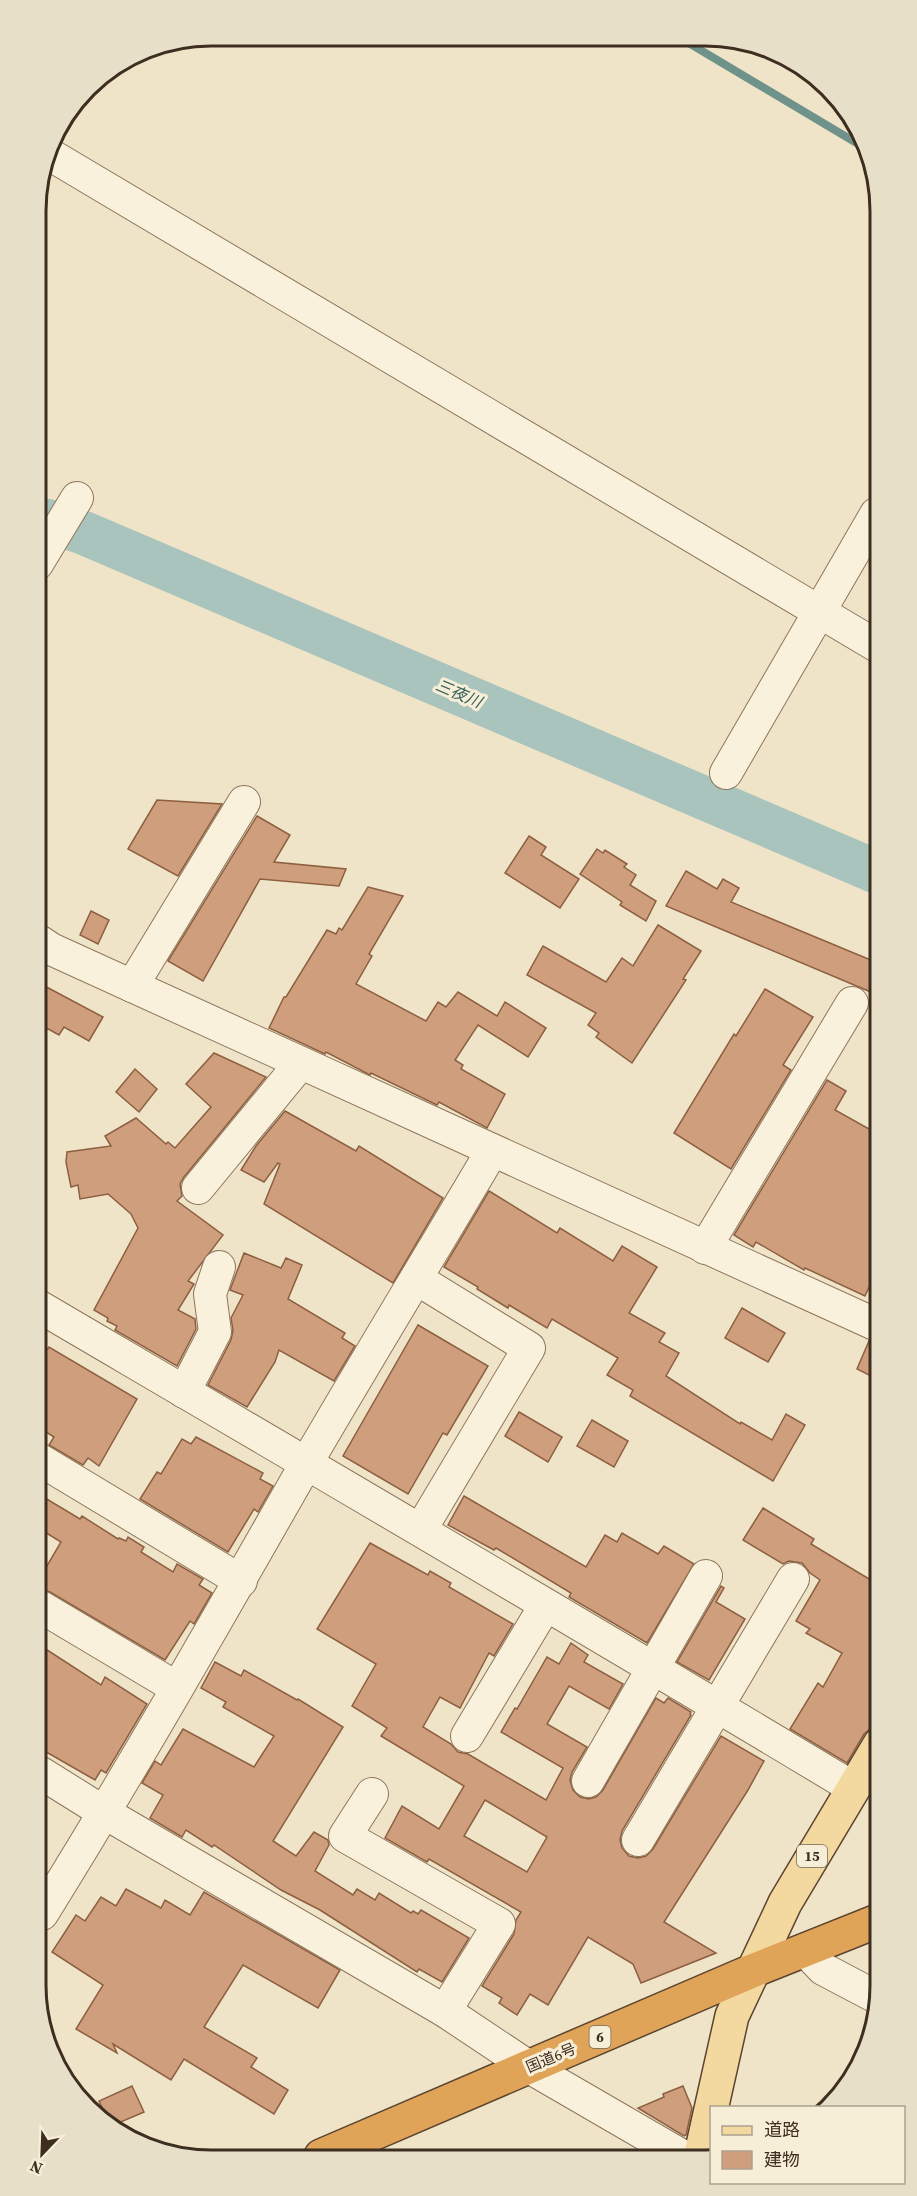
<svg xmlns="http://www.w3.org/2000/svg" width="917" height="2196" font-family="'Source Serif 4','Noto Sans JP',serif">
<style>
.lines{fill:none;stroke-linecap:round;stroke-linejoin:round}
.stream{stroke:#6f938a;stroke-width:8}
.river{stroke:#a9c4bc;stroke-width:44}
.building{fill:#cf9f7d;stroke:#8d5f41;stroke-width:1.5;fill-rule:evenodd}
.minor-casing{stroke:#8d765c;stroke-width:34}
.major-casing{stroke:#5b4430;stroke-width:36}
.highway-casing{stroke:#5b4430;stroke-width:36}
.minor{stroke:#faf1dc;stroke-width:32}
.major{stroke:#f3d9a0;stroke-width:33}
.highway{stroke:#e0a458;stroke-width:33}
.labels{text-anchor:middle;stroke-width:6;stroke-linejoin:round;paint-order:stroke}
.shield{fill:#f7eed8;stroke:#756857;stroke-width:1.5}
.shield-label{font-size:14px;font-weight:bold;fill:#3d2e20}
.street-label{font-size:15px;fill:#3d2e20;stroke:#f7eed8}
.water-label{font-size:16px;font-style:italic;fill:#2f5d5a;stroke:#f7eed8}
.rim{fill:none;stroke:#3d2e20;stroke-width:3}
</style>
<rect width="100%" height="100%" fill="#f0e4c8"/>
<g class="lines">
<polyline class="stream" points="682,39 865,148"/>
<polyline class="river" points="37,522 48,521 84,533 877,872"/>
</g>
<g class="building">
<polygon points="157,800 222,804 178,876 128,849"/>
<polygon points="257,816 290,835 274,862 346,869 339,886 260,879 203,981 168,961"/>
<polygon points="529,836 546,847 541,855 579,879 560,908 505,873"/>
<polygon points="597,849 603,853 605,850 627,864 624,867 636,875 630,885 656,901 646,921 620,905 622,902 580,874"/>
<polygon points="686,871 717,889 723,879 739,888 731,902 878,963 878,995 666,906"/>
<polygon points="368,887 403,896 369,954 372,956 356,984 426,1021 438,1002 446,1007 458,992 497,1016 505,1002 546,1028 528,1057 478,1025 455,1060 463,1065 461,1069 505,1094 487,1128 439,1102 437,1105 371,1073 370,1075 326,1052 325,1054 269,1028 284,997 286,997 327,930 336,934 339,928 342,930"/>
<polygon points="91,911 109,920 98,944 80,935"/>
<polygon points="658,925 701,951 683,979 686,980 632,1063 596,1037 599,1033 588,1025 596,1013 527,975 543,946 606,982 622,958 633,966"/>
<polygon points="39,983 103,1017 89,1041 64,1027 59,1035 39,1024"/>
<polygon points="765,989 813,1017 783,1065 791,1070 731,1169 674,1133 734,1034 736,1036"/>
<polygon points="214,1053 266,1077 184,1177 180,1184 182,1196 177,1201 223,1235 188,1281 194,1284 178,1310 195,1319 196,1329 177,1366 115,1330 117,1326 107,1321 108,1318 94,1310 138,1228 131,1214 108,1194 80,1199 78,1185 71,1187 66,1162 67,1152 111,1146 105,1136 136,1118 166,1144 168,1142 175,1148 211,1107 186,1084"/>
<polygon points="135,1069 157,1089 139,1112 116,1092"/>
<polygon points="827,1080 846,1091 835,1110 878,1134 878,1267 865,1296 805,1268 804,1270 756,1242 753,1247 734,1235"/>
<polygon points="285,1111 356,1151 359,1146 443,1198 393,1283 264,1204 280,1164 278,1163 264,1182 241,1170 256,1146"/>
<polygon points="489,1191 557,1233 560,1228 613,1261 622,1246 657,1267 629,1313 665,1333 659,1342 679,1353 666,1376 740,1424 741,1422 772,1440 786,1414 805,1425 773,1481 630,1396 633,1390 607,1375 618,1358 552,1319 547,1328 509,1305 508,1308 477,1289 478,1287 444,1267"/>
<polygon points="244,1253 281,1268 286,1258 302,1265 288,1299 345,1333 342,1338 355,1346 334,1381 279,1350 275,1362 247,1407 208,1385 231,1340 233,1330 231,1318 243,1295 230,1290"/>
<polygon points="742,1308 785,1333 768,1362 725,1338"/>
<polygon points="418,1325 488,1366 447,1435 443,1433 408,1494 343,1456"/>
<polygon points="869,1341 879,1344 879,1380 857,1369"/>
<polygon points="40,1344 48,1349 49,1347 137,1399 99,1466 88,1458 83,1465 49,1445 54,1437 40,1428"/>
<polygon points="519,1412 562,1437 548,1462 505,1436"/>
<polygon points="592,1420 628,1441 614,1467 577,1446"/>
<polygon points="196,1437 263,1473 260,1479 273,1486 258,1512 254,1509 228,1552 140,1499 157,1472 161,1474 182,1439 191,1444"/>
<polygon points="40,1495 80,1519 82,1516 118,1539 119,1538 126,1541 128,1537 144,1547 141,1552 173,1572 177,1564 203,1579 199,1585 212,1593 194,1624 190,1621 165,1660 50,1592 41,1589 41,1576 61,1542 40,1529"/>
<polygon points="464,1496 586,1567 605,1535 617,1542 622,1533 658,1554 664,1546 694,1564 647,1643 569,1597 571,1593 496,1548 494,1550 448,1525"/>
<polygon points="763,1508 814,1539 811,1544 879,1585 880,1713 872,1727 864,1734 847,1763 790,1729 818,1683 823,1687 842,1653 806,1633 810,1629 796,1621 820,1580 810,1573 802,1563 789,1561 783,1564 743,1540"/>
<path d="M370,1543l58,32 2,-4 21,12 -2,4 64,37 -19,32 -5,-3 -29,55 -20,-11 -17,30 28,17 7,8 10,2 78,46 17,-32 -62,-36 14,-24 2,1 30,-52 12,7 12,-21 17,12 -4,7 39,22 -14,25 -40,-23 -22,38 40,23 -15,25 -2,8 3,10 7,7 9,2 7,-2 7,-7 53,-92 8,5 4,-5 23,14 -1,2 1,1 -69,116 -2,9 2,8 7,8 9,2 8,-2 7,-7 68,-113 43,25 -16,29 -84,132 52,31 -75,30 -8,-19 -45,-27 -40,68 -18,-11 -13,21 -18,-12 3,-5 -20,-12 32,-52 2,-14 5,-8 -92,-53 -2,3 -42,-24 17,-32 37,23 25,-43 -83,-50 6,-8 -35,-22 24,-42 -59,-35zM485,1800l62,37 -20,35 -63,-36z"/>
<polygon points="721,1586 724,1588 716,1602 745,1619 709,1680 677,1662"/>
<polygon points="41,1646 101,1685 105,1677 147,1704 106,1773 101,1770 95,1780 41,1749"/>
<polygon points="215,1662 241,1676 244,1670 297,1700 298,1699 343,1727 273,1841 296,1856 314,1832 328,1840 329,1845 315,1871 353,1895 357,1889 375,1900 379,1893 411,1913 413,1911 418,1914 421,1910 469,1938 442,1982 419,1969 417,1972 320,1910 281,1890 214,1845 212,1847 186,1830 182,1837 150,1818 163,1795 142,1783 155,1761 161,1765 183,1729 254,1767 274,1736 223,1707 226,1702 201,1688"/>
<polygon points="126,1889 161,1908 165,1900 190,1915 204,1892 340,1970 318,2008 243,1965 204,2027 257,2058 251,2067 288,2090 274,2114 184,2059 171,2080 113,2044 117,2053 76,2029 103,1985 52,1952 76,1915 85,1921 101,1897 116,1906"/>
<polygon points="132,2086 144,2112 116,2124 107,2119 99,2101"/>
<polygon points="683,2086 692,2108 686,2135 684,2136 638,2108 664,2097 663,2094"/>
</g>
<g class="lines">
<g class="minor-casing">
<g id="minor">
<polyline points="49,154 877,646"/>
<polyline points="37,564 77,498"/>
<polyline points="726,773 876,514"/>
<polyline points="39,941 51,949 879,1326"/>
<polyline points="132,986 244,802"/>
<polyline points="198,1188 300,1064"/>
<polyline points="705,1248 852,1003"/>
<polyline points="417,1279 529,1348 421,1529"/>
<path d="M40,1307c271,159 543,318 812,480"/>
<polyline points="184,1392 215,1332 210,1294 219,1267"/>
<polyline points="40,1460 241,1581"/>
<polyline points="41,1607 177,1688"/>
<polyline points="467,1736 545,1606"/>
<polyline points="41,1773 105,1813 445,2011 529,2067 679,2154"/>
<polyline points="588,1781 706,1576"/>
<polyline points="372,1794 345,1836 499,1924 445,2011"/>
<polyline points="638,1840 793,1579"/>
<path d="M42,1914c92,-148 178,-299 264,-450 61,-105 124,-208 186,-313"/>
<polyline points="805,1950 823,1969 880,1999"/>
</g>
</g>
<g class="major-casing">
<polyline id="major" points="701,2154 732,2016 785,1903 880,1744"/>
</g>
<g class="highway-casing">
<polyline id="highway" points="321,2156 752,1971 880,1920"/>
</g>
<use href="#minor" class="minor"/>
<use href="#major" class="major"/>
<use href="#highway" class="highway"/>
</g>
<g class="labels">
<g class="shield">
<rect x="797" y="1845" width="30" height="22" rx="4.5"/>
<rect x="589.5" y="2026" width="21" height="22" rx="4.5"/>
</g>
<g class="shield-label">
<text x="812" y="1861">15</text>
<text x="600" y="2042">6</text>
</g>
<g class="street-label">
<text transform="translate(551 2058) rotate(-23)" y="5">国道6号</text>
</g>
<g class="water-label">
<text transform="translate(459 693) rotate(23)" y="6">三夜川</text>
</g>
</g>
<path d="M0 0H917V2196H0ZM211 46H705A165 165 0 0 1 870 211V1985A165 165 0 0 1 705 2150H211A165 165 0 0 1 46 1985V211A165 165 0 0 1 211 46Z" fill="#e8dfc9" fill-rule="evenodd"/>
<path class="rim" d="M211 46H705A165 165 0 0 1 870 211V1985A165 165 0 0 1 705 2150H211A165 165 0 0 1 46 1985V211A165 165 0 0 1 211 46Z"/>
<rect x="710" y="2106" width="195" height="78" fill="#f7eed8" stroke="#ada18e" stroke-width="1.5"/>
<rect x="722" y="2126" width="30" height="9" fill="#f3d9a0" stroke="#ada18e" stroke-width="1.5"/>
<text x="764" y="2136" font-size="18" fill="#3d2e20">道路</text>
<rect x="722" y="2151" width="30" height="18" fill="#cf9f7d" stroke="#ada18e" stroke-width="1.5"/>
<text x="764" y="2166" font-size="18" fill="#3d2e20">建物</text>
<g transform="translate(42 2154) rotate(203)" stroke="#f7eed8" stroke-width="4.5" paint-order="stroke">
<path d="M0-4.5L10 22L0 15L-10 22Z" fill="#3d2e20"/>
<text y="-9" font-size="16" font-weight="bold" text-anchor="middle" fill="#3d2e20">N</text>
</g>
</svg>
